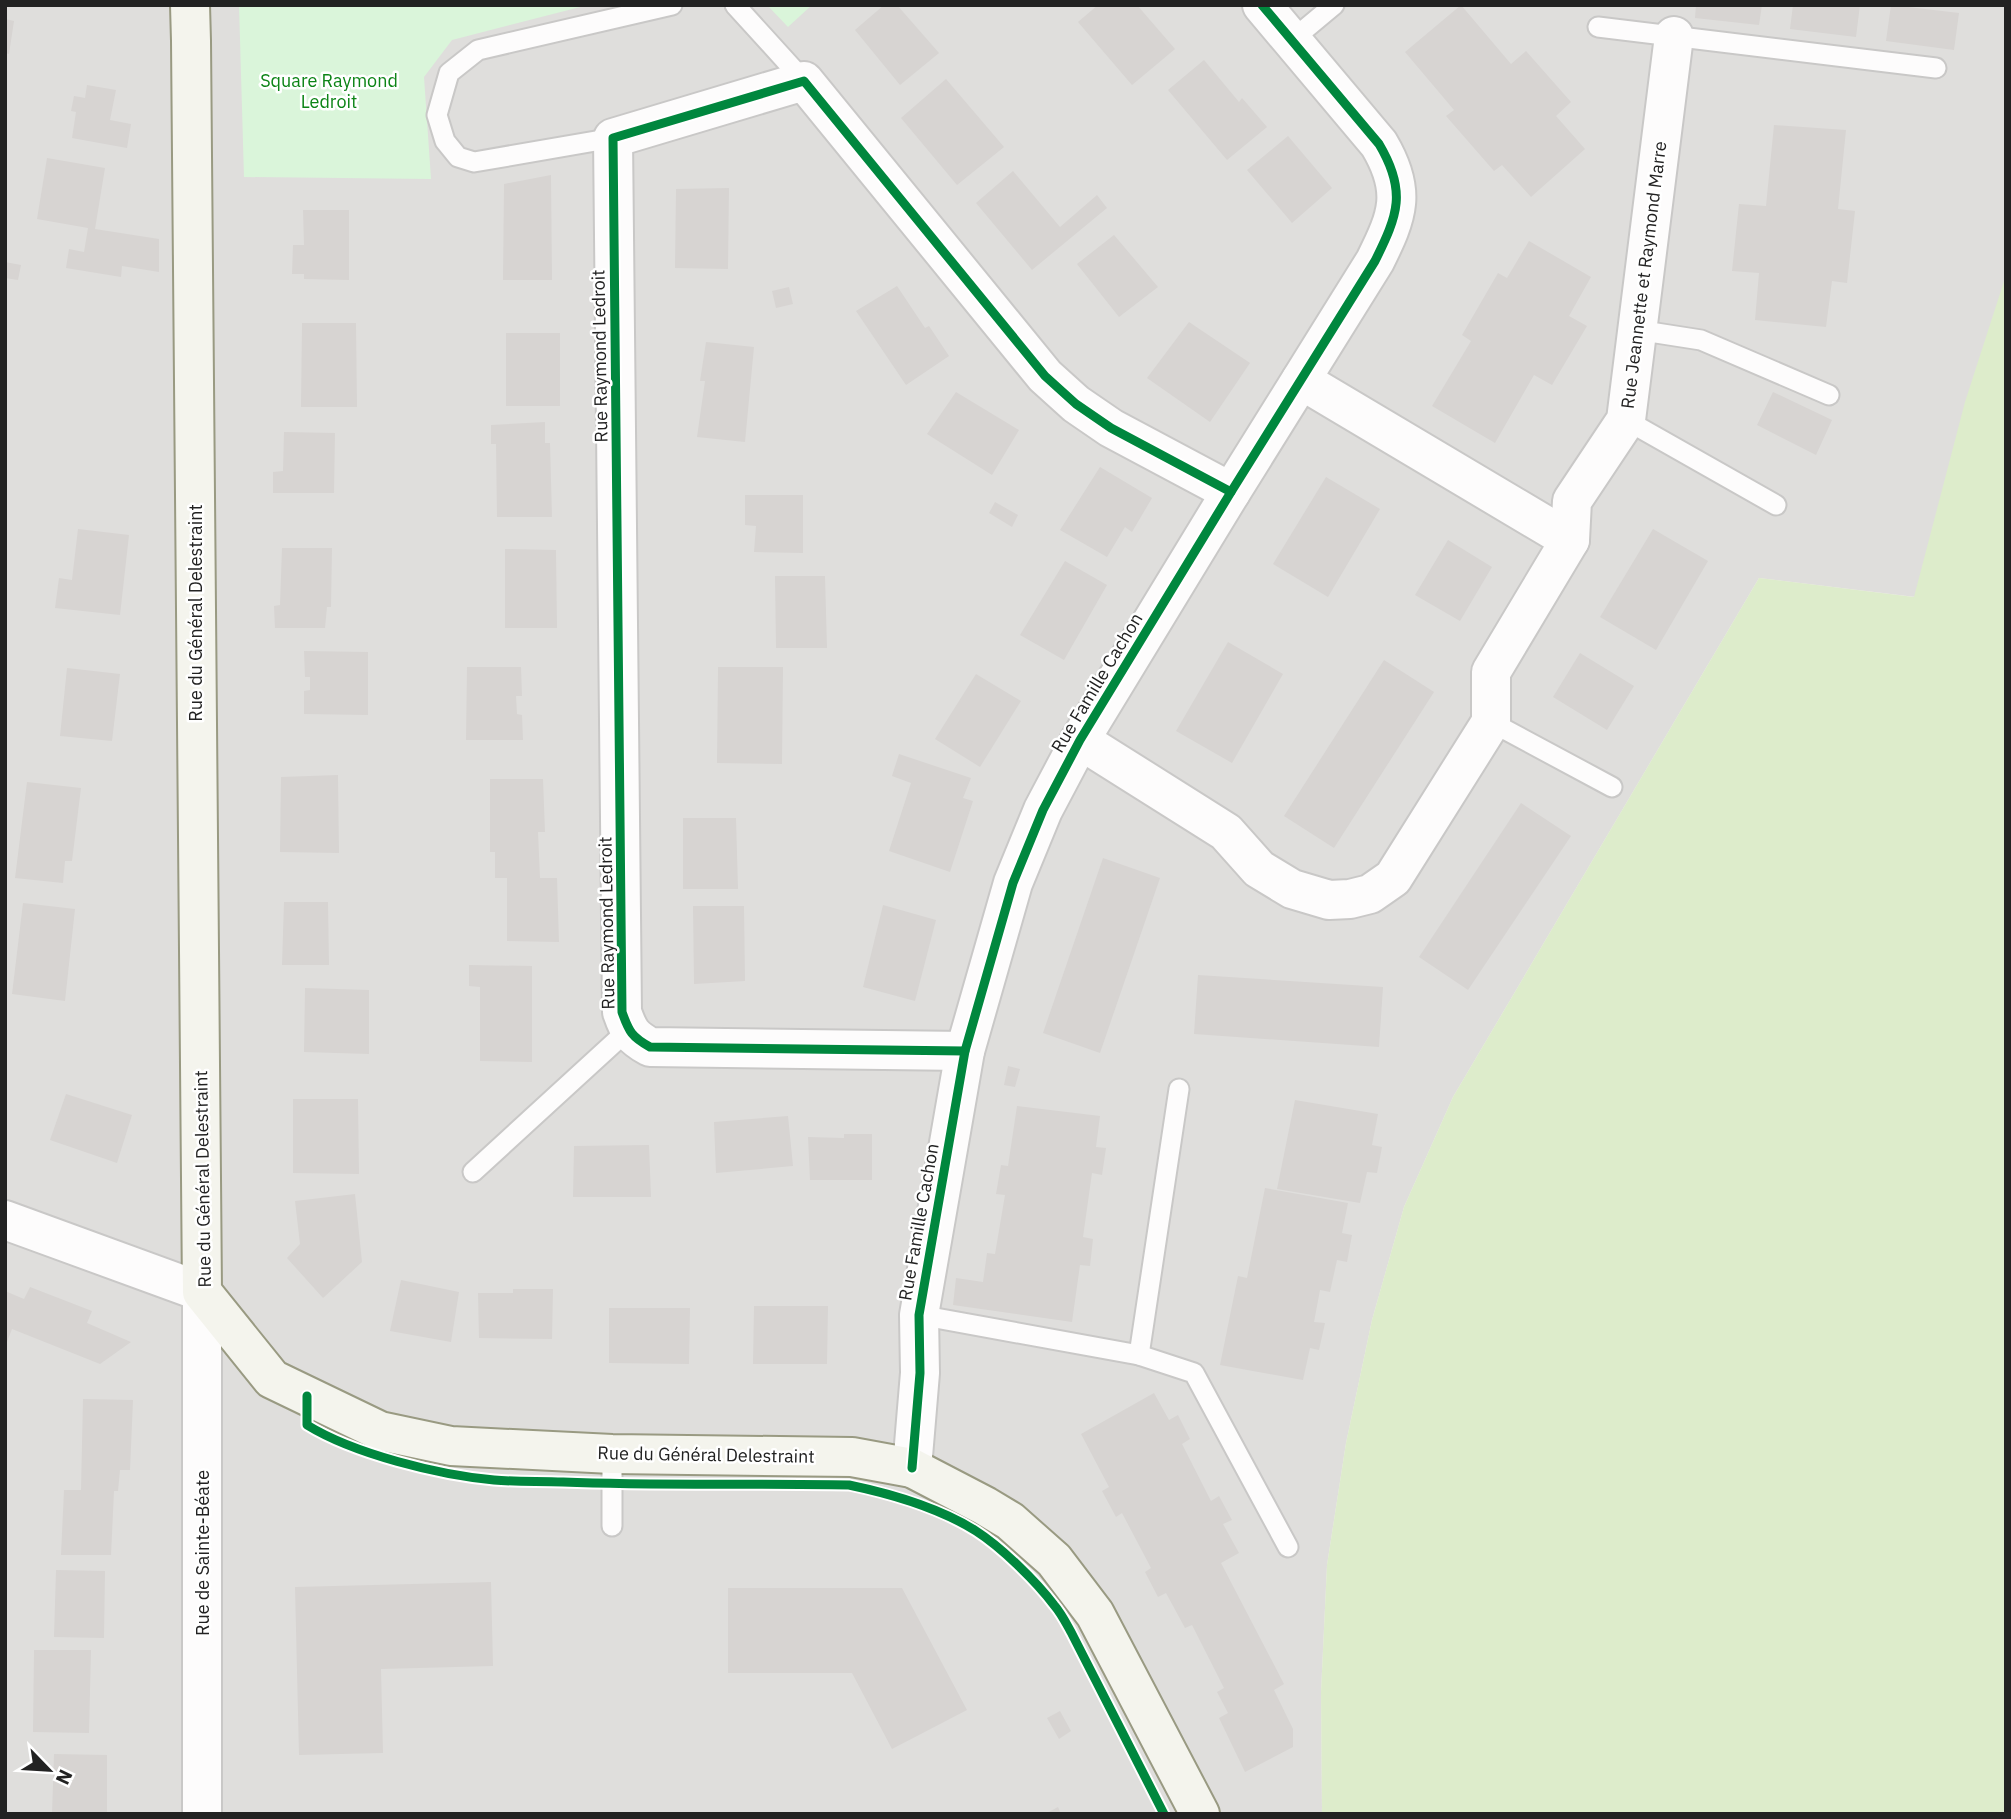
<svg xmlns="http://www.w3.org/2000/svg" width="2011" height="1819" font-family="'IBM Plex Sans',sans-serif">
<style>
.residential{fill:#dfdedc}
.grass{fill:#ddeccb}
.park{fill:#daf5da}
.building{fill:#d7d4d2}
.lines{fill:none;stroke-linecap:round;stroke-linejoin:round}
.lane-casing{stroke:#c9c8c7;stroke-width:23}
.street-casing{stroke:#c9c8c7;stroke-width:42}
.secondary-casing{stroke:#999a82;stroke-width:42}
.lane{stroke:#fdfcfc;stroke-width:19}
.street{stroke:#fdfcfc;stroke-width:38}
.secondary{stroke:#f4f4ed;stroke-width:38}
.cycleway-casing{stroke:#fff;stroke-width:13}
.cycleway{stroke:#00873e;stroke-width:9}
.labels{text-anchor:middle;stroke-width:5;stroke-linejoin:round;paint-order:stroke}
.park-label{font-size:18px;fill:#0c8416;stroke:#fff}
.street-label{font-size:18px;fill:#222;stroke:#fff}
</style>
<rect width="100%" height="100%" fill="#f0eeeb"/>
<polygon class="residential" points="5,5 2006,5 2006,608 1759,578 1453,1097 1404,1207 1372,1320 1346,1443 1327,1565 1321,1692 1322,1814 5,1814"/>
<polygon class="grass" points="2006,275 2006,1814 1322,1814 1321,1692 1327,1565 1346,1443 1372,1320 1404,1207 1453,1097 1759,578 1914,597 1965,402"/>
<g class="park">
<polygon points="239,5 588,5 452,40 424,77 431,179 244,177"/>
<polygon points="767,5 812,5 788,27"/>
</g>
<g class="building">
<polygon points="884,5 897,5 939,53 900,85 855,30"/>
<polygon points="1098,5 1137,5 1175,49 1132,85 1078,22"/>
<polygon points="1461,5 1511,64 1526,51 1571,102 1556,116 1585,149 1531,197 1502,165 1494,171 1446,116 1454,110 1405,52"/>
<polygon points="1696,5 1762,5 1759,25 1695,18"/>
<polygon points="1793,5 1860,5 1856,37 1790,29"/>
<polygon points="1891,5 1959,13 1954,50 1886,41"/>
<polygon points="5,19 14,21 9,54 5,53"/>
<polygon points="1204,60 1239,102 1242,98 1267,127 1227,160 1168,90"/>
<polygon points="946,79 1004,147 957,185 901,118"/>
<polygon points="87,85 116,90 110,120 131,124 127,148 72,138 76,112 71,111 74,96 85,98"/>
<polygon points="1774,125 1846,130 1838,209 1855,211 1847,283 1832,281 1826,327 1755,320 1759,273 1732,271 1739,204 1766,206"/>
<polygon points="1288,136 1332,188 1292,223 1247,170"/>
<polygon points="47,158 105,168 95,229 159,239 159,272 122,266 121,277 66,268 69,249 84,252 88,228 37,219"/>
<polygon points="1013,171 1060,227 1097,195 1107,208 1032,270 976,203"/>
<polygon points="551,175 552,280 503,280 504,184"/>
<polygon points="729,188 728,269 675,268 676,189"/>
<polygon points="303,210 349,210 349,280 304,279 304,274 292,274 293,245 304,245"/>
<polygon points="1114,235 1158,287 1119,317 1077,264"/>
<polygon points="1529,241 1591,277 1569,316 1587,326 1552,385 1534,375 1495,443 1432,406 1471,341 1462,335 1498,273 1507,278"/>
<polygon points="5,262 21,265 18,280 5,278"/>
<polygon points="897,286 925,328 929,326 949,356 906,385 856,311"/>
<polygon points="789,287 793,304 776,308 772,291"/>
<polygon points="1189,322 1250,363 1210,422 1147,378"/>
<polygon points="302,323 356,323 357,407 301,407"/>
<rect x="506" y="333" width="54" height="73"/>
<polygon points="706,342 754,347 745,442 697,437 705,381 700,381"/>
<polygon points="956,392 1019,430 992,475 927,434"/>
<polygon points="1773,392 1832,420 1816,455 1757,425"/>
<polygon points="545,422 545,443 550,443 552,517 497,517 496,444 491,444 491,425"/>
<polygon points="284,432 335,433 334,493 273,493 273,472 283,471"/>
<polygon points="1100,467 1152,498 1132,532 1125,527 1107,557 1060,530"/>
<polygon points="1326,477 1380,509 1328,597 1273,564"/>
<polygon points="745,495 803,495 803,553 754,552 756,526 745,525"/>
<polygon points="995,502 1018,515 1012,527 989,513"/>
<polygon points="78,529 129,535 120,615 55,608 59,578 72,580"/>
<polygon points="1653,529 1708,561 1656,650 1600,617"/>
<polygon points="1448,540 1492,567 1460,621 1415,595"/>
<polygon points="282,548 332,548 331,607 327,607 325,628 275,628 274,606 280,605"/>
<polygon points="505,549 556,550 557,628 505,628"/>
<polygon points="1065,561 1107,585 1064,660 1020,635"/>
<polygon points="775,576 825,576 827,648 776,648"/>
<polygon points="1228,642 1283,674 1232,763 1176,731"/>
<polygon points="304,651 368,652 368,715 304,714 304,691 310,690 310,677 305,677"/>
<polygon points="1580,653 1634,686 1607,730 1553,697"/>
<polygon points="1384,660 1434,692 1334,848 1284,816"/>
<polygon points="467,667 521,667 522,696 516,696 517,714 522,715 523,740 466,740"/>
<polygon points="718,667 783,667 782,764 717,763"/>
<polygon points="67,668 120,674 112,741 60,736"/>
<polygon points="976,674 1021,701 980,767 935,739"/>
<polygon points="899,754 971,778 963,798 973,801 950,872 889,851 911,783 892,776"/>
<polygon points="338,775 339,853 280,852 281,777"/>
<polygon points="490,779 543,779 545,832 538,832 540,878 557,878 559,942 507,941 507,878 495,878 495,852 490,852"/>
<polygon points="27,782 81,788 72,861 65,861 63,883 15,878"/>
<polygon points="1521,803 1571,836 1468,990 1419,957"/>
<polygon points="683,818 736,818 738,889 683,889"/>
<polygon points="1103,858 1160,878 1100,1053 1043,1033"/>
<polygon points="284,902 328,902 329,965 282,965"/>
<polygon points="23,903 75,909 65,1001 12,994"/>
<polygon points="883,905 936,920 915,1001 863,987"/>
<polygon points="693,906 744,906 745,981 694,984"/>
<polygon points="469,965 532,966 532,1062 480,1061 480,987 469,986"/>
<polygon points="1198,975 1383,987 1379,1047 1194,1034"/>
<polygon points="305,988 369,990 369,1054 304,1052"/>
<polygon points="1008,1066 1020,1069 1015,1087 1004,1085"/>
<polygon points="66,1094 132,1115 117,1163 50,1140"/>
<polygon points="293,1099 358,1099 359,1174 293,1173"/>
<polygon points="1295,1100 1378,1114 1372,1145 1382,1147 1377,1173 1367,1172 1360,1203 1277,1189"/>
<polygon points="1017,1106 1100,1116 1096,1147 1106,1148 1102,1175 1092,1173 1083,1237 1093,1239 1090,1266 1080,1265 1072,1322 953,1305 956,1278 983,1282 987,1253 995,1254 1005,1195 996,1194 1001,1165 1008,1166"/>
<polygon points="788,1116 793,1166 716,1173 714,1122"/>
<polygon points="844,1134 872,1134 872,1180 810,1180 808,1137 844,1138"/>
<polygon points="649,1145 651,1197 573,1197 574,1146"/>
<polygon points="1265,1188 1348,1203 1342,1233 1352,1235 1347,1262 1337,1260 1330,1292 1320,1290 1314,1322 1325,1323 1319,1350 1310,1348 1303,1380 1220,1365 1238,1276 1247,1278"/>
<polygon points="355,1194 362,1262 323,1298 287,1258 300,1244 295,1201"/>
<polygon points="401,1280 459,1292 451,1342 390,1331"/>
<polygon points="30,1287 92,1311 87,1323 131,1342 100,1364 12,1329 5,1347 5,1291 24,1299"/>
<polygon points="513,1289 553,1289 552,1339 479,1338 478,1293 513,1293"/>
<polygon points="754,1306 828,1306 827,1364 753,1364"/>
<polygon points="609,1308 690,1308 689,1364 609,1363"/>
<polygon points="1154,1393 1169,1420 1178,1415 1190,1439 1182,1444 1211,1501 1219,1496 1232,1520 1223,1524 1239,1553 1221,1563 1284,1684 1274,1690 1293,1729 1293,1747 1245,1772 1219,1718 1228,1713 1217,1692 1224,1688 1192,1625 1185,1628 1166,1593 1158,1597 1145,1572 1151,1568 1122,1513 1116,1517 1102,1491 1109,1487 1081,1434"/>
<polygon points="83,1399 133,1400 130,1470 120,1470 118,1491 114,1491 111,1555 61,1555 64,1490 81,1490"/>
<polygon points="56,1570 105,1571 104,1638 54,1637"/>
<polygon points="491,1582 493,1666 381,1669 383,1753 299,1755 295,1587"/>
<polygon points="728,1588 902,1588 967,1710 892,1749 852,1673 728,1673"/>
<polygon points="34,1650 91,1650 89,1733 33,1732"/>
<polygon points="1060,1711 1071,1731 1059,1739 1047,1718"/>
<polygon points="54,1754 107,1755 107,1814 52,1814"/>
<polygon points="1058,1807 1061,1814 1045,1814"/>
</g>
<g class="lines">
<g class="lane-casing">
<g id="lane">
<polyline points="735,5 804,81"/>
<polyline points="1598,27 1936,68"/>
<polyline points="1292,40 1334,5"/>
<polyline points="613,138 474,162 458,157 445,141 437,115 449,73 478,50 672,5"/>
<polyline points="1637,330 1701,340 1829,395"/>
<polyline points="1626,420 1776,505"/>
<polyline points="1491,722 1612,787"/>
<polyline points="473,1172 628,1030"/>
<polyline points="919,1315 1139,1355 1179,1089"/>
<polyline points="1139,1355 1194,1373 1288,1547"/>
<polyline points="612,1454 612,1526"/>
</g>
</g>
<g class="street-casing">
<g id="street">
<polyline points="1570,540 1572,501 1626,420 1674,36"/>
<polyline points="1080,740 1226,832 1259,869 1292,889 1329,900 1350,899 1370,894 1393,878 1491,722 1491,672 1570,540 1301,380"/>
<path d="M965,1051l-315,-4c-18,-10 -21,-15 -28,-35l-9,-874 191,-57 241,295 31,28 35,24 120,64"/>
<polyline points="5,1220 202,1292 202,1814"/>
<path d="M912,1468l8,-95 -1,-58 46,-264 48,-168 30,-73 37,-70 151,-248 144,-231c23,-46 32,-70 4,-117l-117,-139"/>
</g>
</g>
<g class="secondary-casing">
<polyline id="secondary" points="190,5 191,41 202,1292 272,1379 380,1431 451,1446 612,1454 852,1457 912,1468 985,1506 1010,1521 1054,1560 1095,1614 1200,1814"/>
</g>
<use href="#lane" class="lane"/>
<use href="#street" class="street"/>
<use href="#secondary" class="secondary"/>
<g class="cycleway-casing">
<g id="cycleway">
<path d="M965,1051l-315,-4c-18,-10 -21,-15 -28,-35l-9,-874 191,-57 241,295 31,28 35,24 120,64"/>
<path d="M307,1396v29c47,29 132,50 187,55 23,2 46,1 69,2 95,4 191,1 286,3 43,9 89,22 127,46 25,16 60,50 78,74 7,8 12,18 17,27l93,182"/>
<path d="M912,1468l8,-95 -1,-58 46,-264 48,-168 30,-73 37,-70 151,-248 144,-231c23,-46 32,-70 4,-117l-117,-139"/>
</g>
</g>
<use href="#cycleway" class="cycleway"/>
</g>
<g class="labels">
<g class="park-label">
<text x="329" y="87">Square Raymond<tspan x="329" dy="21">Ledroit</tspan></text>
</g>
<g class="street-label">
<text transform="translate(1644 275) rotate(-83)" y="6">Rue Jeannette et Raymond Marre</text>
<text transform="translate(600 356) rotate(-91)" y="6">Rue Raymond Ledroit</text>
<text transform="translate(196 613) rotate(-90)" y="6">Rue du Général Delestraint</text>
<text transform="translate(1097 683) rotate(-59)" y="6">Rue Famille Cachon</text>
<text transform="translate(607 923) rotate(-91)" y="6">Rue Raymond Ledroit</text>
<text transform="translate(203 1179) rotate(-91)" y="6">Rue du Général Delestraint</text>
<text transform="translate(919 1222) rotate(-80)" y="6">Rue Famille Cachon</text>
<text transform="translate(706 1455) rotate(1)" y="6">Rue du Général Delestraint</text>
<text transform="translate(203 1553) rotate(-90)" y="6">Rue de Sainte-Béate</text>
</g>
</g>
<rect width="2011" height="1819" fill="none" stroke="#222222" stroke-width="14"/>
<g transform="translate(49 1770) rotate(115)" stroke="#ffffff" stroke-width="5" paint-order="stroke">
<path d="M0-5L12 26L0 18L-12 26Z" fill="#222222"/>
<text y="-10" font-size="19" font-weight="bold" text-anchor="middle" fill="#222222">N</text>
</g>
</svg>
